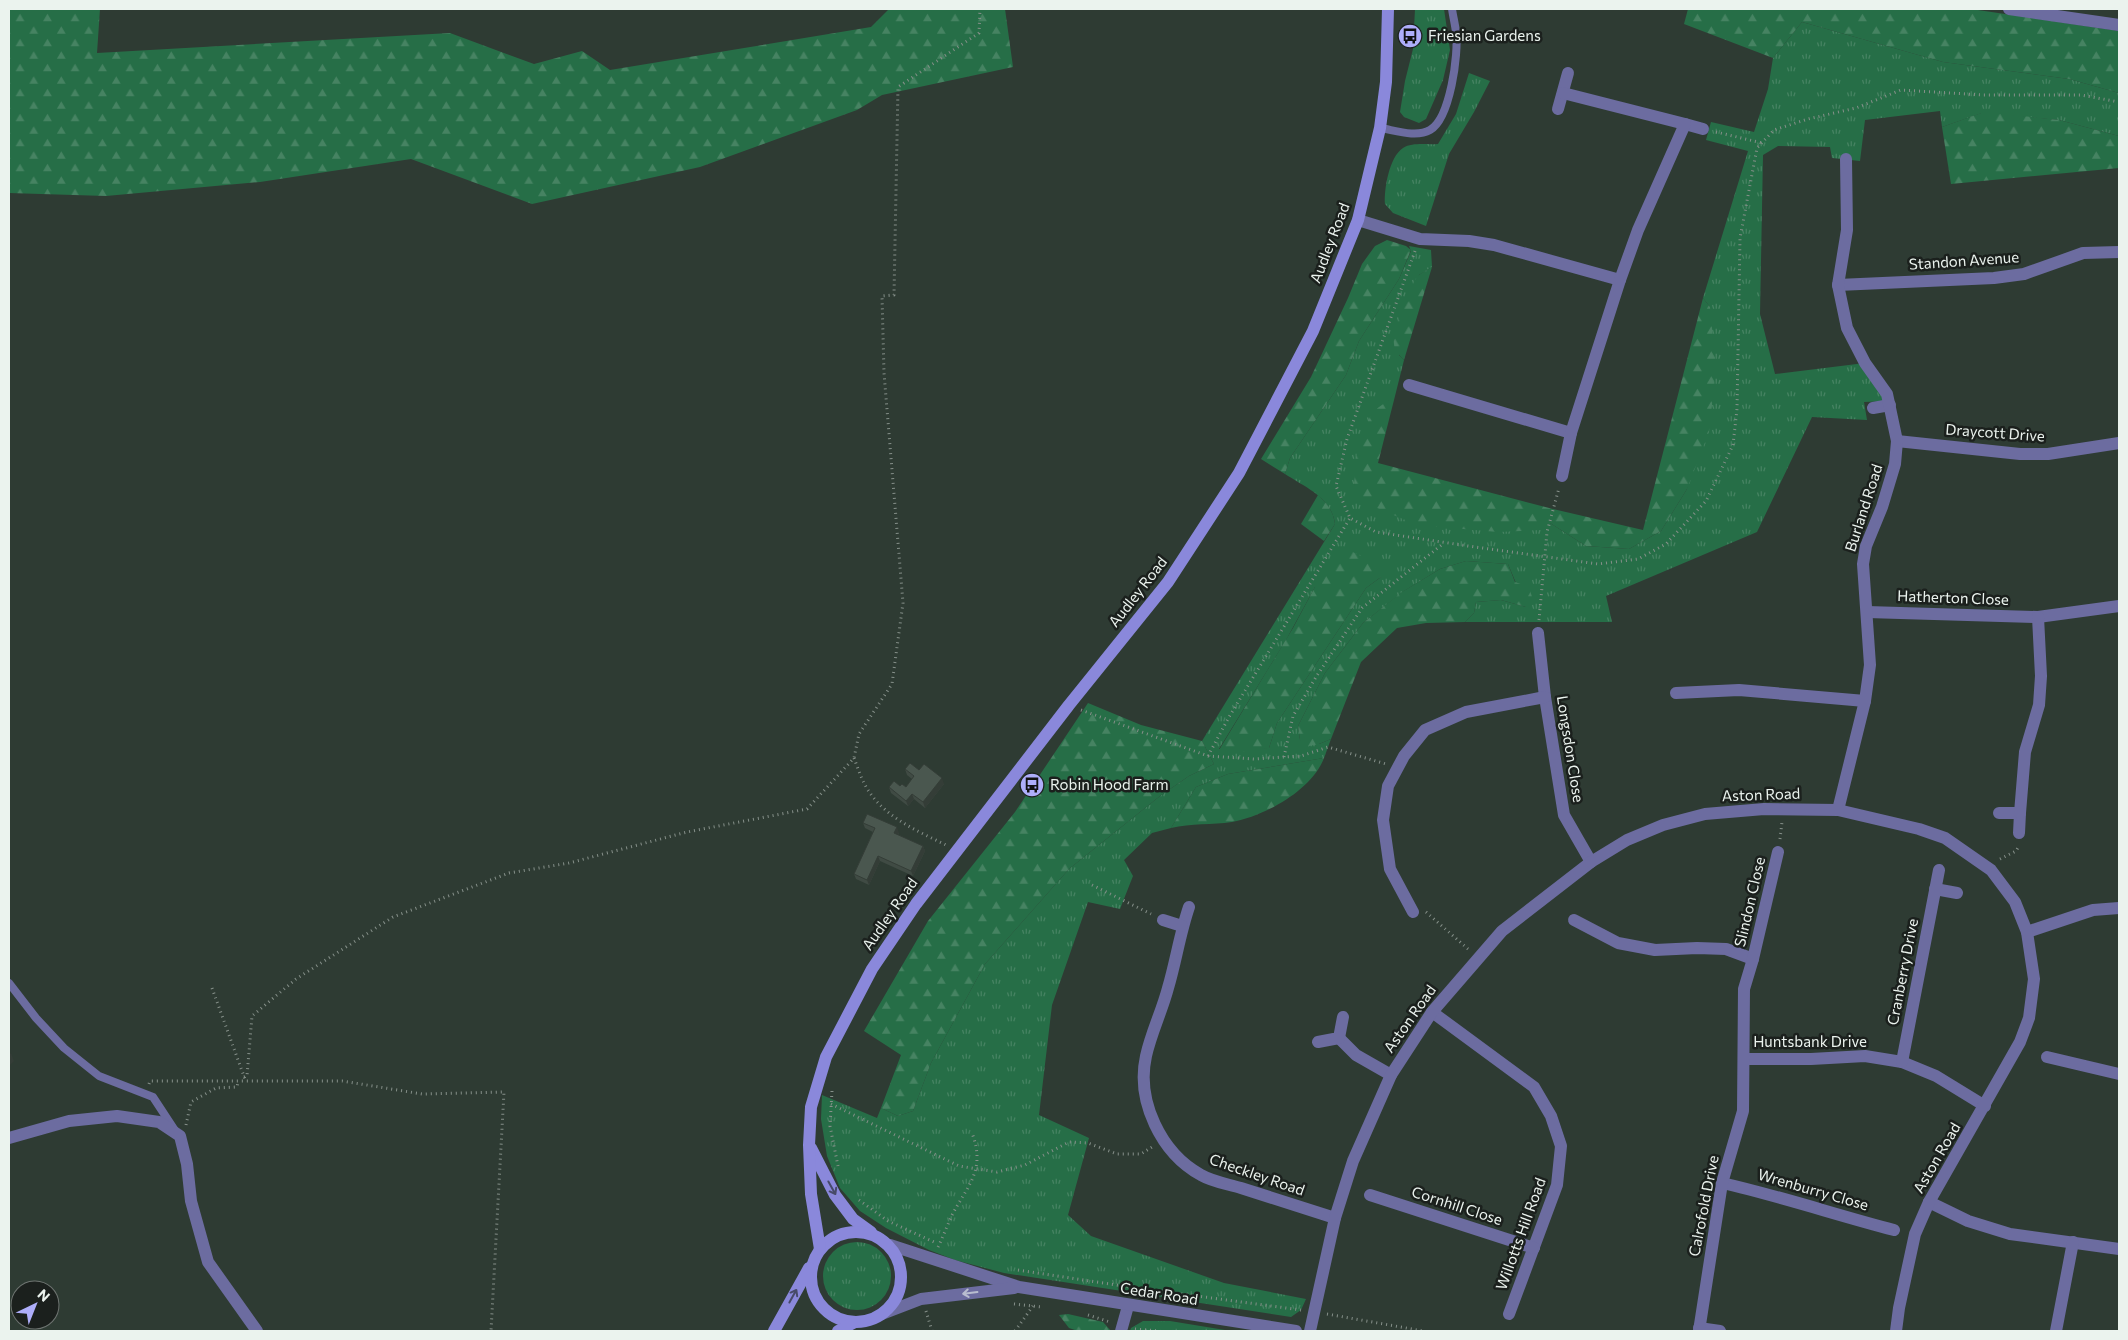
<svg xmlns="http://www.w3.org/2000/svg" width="2128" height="1340" font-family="Commissioner,sans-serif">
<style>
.grass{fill:url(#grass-tufts);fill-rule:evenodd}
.forest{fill:url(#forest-firs)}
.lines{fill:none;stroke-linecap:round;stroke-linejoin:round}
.path{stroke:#86908a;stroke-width:3;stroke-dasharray:1 4;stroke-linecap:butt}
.service{stroke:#6c6ca0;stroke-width:8}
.minor{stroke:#6c6ca0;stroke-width:12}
.tertiary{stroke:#6c6ca0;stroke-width:12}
.secondary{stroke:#8a88db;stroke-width:12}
.wall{fill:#404b44}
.shaded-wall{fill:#343d37}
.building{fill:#4a574f;stroke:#343d37}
.oneway{stroke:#474a69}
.oneway2{stroke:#b8bdcf}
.labels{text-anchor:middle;stroke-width:5;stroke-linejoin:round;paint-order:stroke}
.poi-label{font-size:15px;fill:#ebf3ee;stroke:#1b201d;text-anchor:start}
.street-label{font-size:15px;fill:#ebf3ee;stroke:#1b201d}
</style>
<defs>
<pattern id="grass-tufts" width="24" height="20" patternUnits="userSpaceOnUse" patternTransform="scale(1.25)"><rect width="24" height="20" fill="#266e47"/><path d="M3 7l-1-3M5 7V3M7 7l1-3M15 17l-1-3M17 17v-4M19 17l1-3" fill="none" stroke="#468362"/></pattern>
<pattern id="forest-firs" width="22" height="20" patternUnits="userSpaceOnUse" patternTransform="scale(1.25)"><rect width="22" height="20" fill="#266e47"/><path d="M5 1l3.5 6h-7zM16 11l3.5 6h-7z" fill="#468362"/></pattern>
</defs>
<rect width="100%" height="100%" fill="#2e3b33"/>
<g class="grass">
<polygon points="1415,9 1444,9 1450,50 1443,80 1426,119 1419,123 1404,117 1400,112 1405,81 1413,49"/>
<path d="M1802,22l141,40 126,17 50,14v43l-60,-16 -77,-7 -40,14 -2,-16 -75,9 -5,41 -28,-3 -2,-11 -52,-1 -15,9 -3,159 15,60 90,-11 24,38 -25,1 3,18 -55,-3 -55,115 -151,64 6,26h-147l9,-9 2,-11 25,-2 25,7 -18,-43 -42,-3 -26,8 -36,22 -41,32 -38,50 -27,53 2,14 19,4 12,-5 -7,19 -96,16 -32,13 -25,41 -19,5 -28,27 9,16 -13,33 -32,-7 -36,103 -13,110 50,23 -21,77 23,21 133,47 82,16 -5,11 -10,7 -287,-44 -49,-13 -26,-10 -43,-22 -26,-17 -20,-23 -13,-32 -6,-37 1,-24 55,23 4,-10 17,8 15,-5 18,-48 54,-99 84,-95 91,-73 29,-20 25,-12 -12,-23 133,-217c-3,-26 -30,-37 -50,-50l5,-16 56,-83 13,-34 40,-62 12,-28 -2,-5 22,4 1,17 -13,8 -20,80 5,5 -10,40h-5l-35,85 196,38 36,23 43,3 32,-18 26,-42 23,-182 -7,-9 45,-147 -42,-11 5,-18 43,10 14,-43 5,-31zM1381,577l-15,11 -89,135 -8,25 -50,1 67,-109 29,-53z"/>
<path d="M1469,73l21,8 -16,31 -25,42 -23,72 -33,-13 -8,-9c-1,-14 4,-47 18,-56 10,-6 24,-3 35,-4l18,-30z"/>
<circle cx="857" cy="1276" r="34"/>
<polygon points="1143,1321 1170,1321 1231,1331 1130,1331 1131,1328"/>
</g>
<g class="forest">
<polygon points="9,9 100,9 97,53 450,33 534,64 582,51 610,70 871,27 889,9 1005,9 1013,67 882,95 857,110 700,167 532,204 411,159 260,182 106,196 9,193"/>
<polygon points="1688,9 1971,9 2119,31 2119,93 2069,79 1943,62 1802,22 1773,58 1684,24"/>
<polygon points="1984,112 2059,120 2119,136 2119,168 1951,184 1942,127"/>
<polygon points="1387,240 1406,246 1411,250 1399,279 1359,341 1346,375 1290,458 1285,474 1261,459 1311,377 1348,298 1362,264 1375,246"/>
<path d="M1432,267l-28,93c-4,-4 -10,-10 -10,-16 -2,-12 16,-61 25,-69 4,-3 9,-6 13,-8z"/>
<polygon points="1703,298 1710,307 1716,368 1709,432 1687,489 1661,531 1629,549 1586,546 1550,523 1540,530 1498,532 1417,525 1363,502 1354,485 1357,449 1372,412 1389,400 1394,400 1378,463 1553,509 1643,530"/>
<path d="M1318,495c9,9 15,15 17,29l-11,17 -23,-17z"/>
<polygon points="1351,551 1373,562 1381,577 1366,588 1277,723 1269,748 1240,752 1219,750 1293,628 1316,585 1340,553"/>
<polygon points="1466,561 1508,564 1515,582 1529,587 1532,597 1526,607 1501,600 1476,602 1474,613 1465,622 1426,623 1397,628 1361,662 1331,739 1319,744 1304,747 1300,740 1298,726 1325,673 1363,623 1402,592 1440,569"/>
<polygon points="1088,703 1141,725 1202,741 1214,764 1189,776 1160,796 1069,869 985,964 931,1063 913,1111 898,1116 881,1108 901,1055 864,1031 928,921 1015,812"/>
<path d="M1324,758c-12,32 -59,58 -92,64 -20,3 -41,1 -61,6l25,-41 32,-13z"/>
<polygon points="1068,1314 1103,1322 1111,1331 1078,1331 1069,1328 1059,1315"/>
</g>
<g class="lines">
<g class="path">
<polyline points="1716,132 1762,143"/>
<polyline points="1415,251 1347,439 1336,486 1350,518 1376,532 1468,546 1598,564 1638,559 1666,544 1706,501 1733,445 1737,409 1740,238 1757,148 1774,130 1808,119 1856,108 1901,90 1983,95 2081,95 2119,102"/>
<polyline points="1539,620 1547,532 1559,488"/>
<polyline points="1081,710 1208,756 1254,759 1284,757 1301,756 1328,747 1386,764"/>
<polyline points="1208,756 1229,717 1350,518"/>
<polyline points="1284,757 1293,716 1316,677 1362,608 1444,543"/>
<path d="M854,758c3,8 6,17 10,25 16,32 51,47 82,62"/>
<polyline points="1780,839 1782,822"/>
<polyline points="2000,859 2016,851 2019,846"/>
<polyline points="1092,885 1151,914"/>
<polyline points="1426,912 1468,949"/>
<polyline points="212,988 246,1082"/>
<polyline points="244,1077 247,1076 252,1016 296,979 393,917 509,873 569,863 687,832 807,809 854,758 859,734 892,684 903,603 884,373 882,296 894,295 898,87 979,33 980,9"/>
<polyline points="149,1084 150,1081 342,1081 422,1094 504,1092 491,1331"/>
<polyline points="832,1091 830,1126 838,1166"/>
<polyline points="831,1104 959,1166 997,1172 1025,1165 1069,1142 1088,1143 1117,1154 1141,1154 1152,1147"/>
<polyline points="186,1125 191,1102 216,1088 237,1087 238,1082"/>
<polyline points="859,1200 888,1221 934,1242"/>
<path d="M938,1247c5,-10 9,-21 14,-32 16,-30 34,-45 20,-82"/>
<polyline points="1018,1270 1130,1287 1301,1310"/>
<polyline points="1014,1304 1042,1307"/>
<polyline points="926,1311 932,1331"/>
<polyline points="1327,1314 1423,1331"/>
<polyline points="1088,1315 1110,1322"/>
<polyline points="1135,1329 1160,1331"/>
<polyline points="1015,1331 1033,1306"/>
</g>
<g class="service">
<path d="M1380,128c14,2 36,10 50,2 20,-11 29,-76 26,-98 -1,-8 -3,-16 -4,-23"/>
<polyline points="9,983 36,1018 64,1048 99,1076 153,1097 174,1129"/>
</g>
<g class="minor">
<polyline points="1558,109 1568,73"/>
<polyline points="1685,124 1703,129"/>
<polyline points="1358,220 1420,239 1469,241 1494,245 1620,280"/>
<polyline points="1838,285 1994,278 2024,274 2083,253 2119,252"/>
<polyline points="1409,385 1571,433"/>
<polyline points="1873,408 1890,405"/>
<polyline points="1897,441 2020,454 2048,454 2119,443"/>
<polyline points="1562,476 1571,433 1620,280 1638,230 1685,124 1563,93"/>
<polyline points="1867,612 2038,617 2119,606"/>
<polyline points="1538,633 1545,697 1564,815 1591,862"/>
<polyline points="1676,693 1739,690 1865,701"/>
<polyline points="1838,810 1865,701 1870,665 1863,564 1866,546 1882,507 1895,464 1897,441 1887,394 1865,363 1847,328 1838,285 1847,230 1846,159"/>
<polyline points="1999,813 2020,813 2019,833"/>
<polyline points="2020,813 2025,752 2039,705 2041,676 2038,617"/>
<polyline points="1935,889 1957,893"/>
<path d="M1189,907c-9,26 -13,54 -21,81 -6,23 -17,45 -22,68 -10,45 15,97 55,119 12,7 27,9 40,13 31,10 62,20 94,30"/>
<polyline points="1413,912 1390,869 1383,820 1388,786 1404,756 1425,730 1466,712 1545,697"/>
<polyline points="1163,920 1182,926"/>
<polyline points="1574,920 1618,943 1655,950 1697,948 1726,949 1753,959"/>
<polyline points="2027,932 2093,910 2119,908"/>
<polyline points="1432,1012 1534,1087 1551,1116 1561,1146 1557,1185 1509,1314"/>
<polyline points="1339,1038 1356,1055 1391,1075"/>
<polyline points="1318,1042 1339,1038 1343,1017"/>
<polyline points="2047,1057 2119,1074"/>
<polyline points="1744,1059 1811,1059 1865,1056 1902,1062 1936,1076 1985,1106"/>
<polyline points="1902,1062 1939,870"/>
<polyline points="9,1138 69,1121 117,1116 159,1122 180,1136 187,1164 191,1201 208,1262 257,1331"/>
<path d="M1722,1183c58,13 114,32 172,47"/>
<polyline points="1370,1195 1534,1248"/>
<polyline points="1929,1202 1968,1221 2010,1234 2119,1249"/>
<polyline points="1699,1328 1720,1331"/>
<polyline points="1121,1331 1128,1306"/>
<polyline points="1310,1331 1335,1218 1353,1161 1391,1075 1432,1012 1502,931 1591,862 1627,840 1663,825 1705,814 1764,809 1838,810 1919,829 1945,838 1991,870 2015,902 2027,932 2034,979 2029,1018 2020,1042 1929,1202 1915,1234 1899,1308 1896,1331"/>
<polyline points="1699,1331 1722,1183 1743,1111 1744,989 1753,959 1778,852"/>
<polyline points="2056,1331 2073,1242"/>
</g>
<g class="tertiary">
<polyline points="2009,9 2119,25"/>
<polyline points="890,1245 1019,1287 1296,1331"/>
<polyline points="882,1314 921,1299 1014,1288"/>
</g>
<g class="secondary">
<polyline points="811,1148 835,1195 853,1219 871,1232"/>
<circle cx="856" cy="1277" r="45"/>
<polyline points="820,1249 811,1194 809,1145 811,1107 826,1057 872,969 916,904 1069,705 1168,582 1239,473 1313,331 1358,220 1380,128 1386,82 1388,9"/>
<polyline points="774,1331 809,1268"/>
<polyline points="838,1331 855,1322"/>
</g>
</g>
<g class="wall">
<polygon points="905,769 919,770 944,784 925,808 914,799 908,806 891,793 889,787 900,786 906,787 912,779 907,775"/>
<polygon points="863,823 899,833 898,835 923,846 925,851 913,876 880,861 869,885 856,879 854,874 873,832 865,828"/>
</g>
<g class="shaded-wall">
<polygon points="942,778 944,784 925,808 923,802"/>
<polygon points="912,794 914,799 908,806 906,801"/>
<polygon points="897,827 899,833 896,838 894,833"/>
<polygon points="923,846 925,851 913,876 911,871"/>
<polygon points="878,856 880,861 869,885 867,880"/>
<polygon points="11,1053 14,1061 9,1066 9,1055"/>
</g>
<g class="building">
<polygon points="910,763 919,770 924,764 942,778 923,802 912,794 906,801 889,787 894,781 900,786 902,784 906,787 914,776 905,769"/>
<polygon points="867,814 897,827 894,833 923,846 911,871 878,856 867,880 854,874 875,828 863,823"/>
</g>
<defs><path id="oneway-shaft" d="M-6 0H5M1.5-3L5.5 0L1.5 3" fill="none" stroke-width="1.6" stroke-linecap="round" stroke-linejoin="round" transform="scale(1.25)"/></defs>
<g class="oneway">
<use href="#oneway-shaft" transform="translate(832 1188) rotate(61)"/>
<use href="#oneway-shaft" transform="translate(793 1296) rotate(-61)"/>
</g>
<use class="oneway2" href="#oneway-shaft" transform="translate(970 1293) rotate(173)"/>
<defs>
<g id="bus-disc" transform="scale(1.25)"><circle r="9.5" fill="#aeaefa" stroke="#1b201d"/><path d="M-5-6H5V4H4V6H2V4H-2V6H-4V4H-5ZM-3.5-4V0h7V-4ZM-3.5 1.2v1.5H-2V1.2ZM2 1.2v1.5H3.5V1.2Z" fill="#111"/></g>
</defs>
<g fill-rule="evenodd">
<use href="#bus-disc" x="1410" y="36"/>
<use href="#bus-disc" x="1032" y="785"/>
</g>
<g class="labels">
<g class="poi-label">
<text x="1428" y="41">Friesian Gardens</text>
<text x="1050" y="790">Robin Hood Farm</text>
</g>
<g class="street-label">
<text transform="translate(1330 243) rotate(-69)" y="5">Audley Road</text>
<text transform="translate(1964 261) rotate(-4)" y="5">Standon Avenue</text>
<text transform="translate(1995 433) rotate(4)" y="5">Draycott Drive</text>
<text transform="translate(1864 508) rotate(-72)" y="5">Burland Road</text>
<text transform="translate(1138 592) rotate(-52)" y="5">Audley Road</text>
<text transform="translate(1953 598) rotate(2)" y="5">Hatherton Close</text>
<text transform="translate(1570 749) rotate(81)" y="5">Longsdon Close</text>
<text transform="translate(1761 795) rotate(-2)" y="5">Aston Road</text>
<text transform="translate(1750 902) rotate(-77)" y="5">Slindon Close</text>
<text transform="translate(890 914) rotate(-55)" y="5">Audley Road</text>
<text transform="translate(1903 972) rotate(-79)" y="5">Cranberry Drive</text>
<text transform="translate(1410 1019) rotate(-55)" y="5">Aston Road</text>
<text x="1810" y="1047">Huntsbank Drive</text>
<text transform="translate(1937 1158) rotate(-60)" y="5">Aston Road</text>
<text transform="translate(1257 1175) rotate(19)" y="5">Checkley Road</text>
<text transform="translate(1813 1190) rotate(16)" y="5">Wrenburry Close</text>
<text transform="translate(1457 1206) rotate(18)" y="5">Cornhill Close</text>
<text transform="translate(1704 1206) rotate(-79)" y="5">Calrofold Drive</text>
<text transform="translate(1521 1234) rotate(-70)" y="5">Willotts Hill Road</text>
<text transform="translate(1159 1294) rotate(9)" y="5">Cedar Road</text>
</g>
</g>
<rect width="2128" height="1340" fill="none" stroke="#ebf3ee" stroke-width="20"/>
<g transform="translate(35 1305) rotate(43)"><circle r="24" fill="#1b201d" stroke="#6e7471"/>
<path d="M0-4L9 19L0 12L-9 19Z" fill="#aeaefa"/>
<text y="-8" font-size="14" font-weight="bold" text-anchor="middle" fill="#ebf3ee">N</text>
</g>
</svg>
